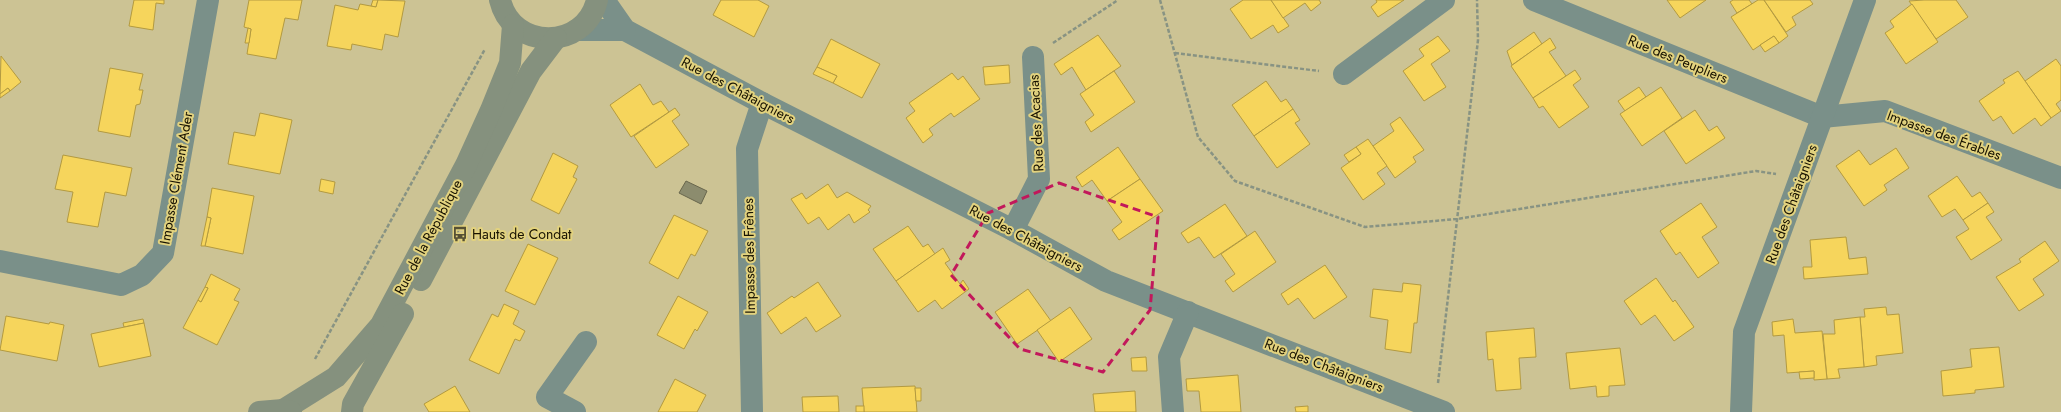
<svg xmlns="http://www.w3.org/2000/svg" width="2061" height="412" font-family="Jost,sans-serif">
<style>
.homes{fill:#f6d55c;stroke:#b39a40}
.industry{fill:#8c8c6e;stroke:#69674d}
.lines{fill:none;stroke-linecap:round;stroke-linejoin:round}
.path{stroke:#889383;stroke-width:2.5;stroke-dasharray:4 2;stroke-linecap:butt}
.minor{stroke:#7a9089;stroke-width:22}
.major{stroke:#85917e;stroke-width:22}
.marked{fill:none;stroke:#c2185b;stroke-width:3;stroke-dasharray:8 5;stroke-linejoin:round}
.labels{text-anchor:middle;stroke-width:4;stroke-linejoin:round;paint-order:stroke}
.street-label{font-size:14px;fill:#171200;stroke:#e2d27e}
.poi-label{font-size:14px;fill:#171200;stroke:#e2d27e;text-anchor:start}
</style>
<rect width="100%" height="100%" fill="#ccc394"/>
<g class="homes">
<polygon points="134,0 164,0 164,4 156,3 153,30 129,26"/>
<polygon points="249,0 302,0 298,20 285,18 276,59 247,54 251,29 244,27"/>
<polygon points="373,0 378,0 376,7 371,6"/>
<polygon points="378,0 405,1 398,37 385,34 382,50 352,44 351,50 327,46 335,5 358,10 360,4 376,7"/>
<polygon points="721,0 758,0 769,6 754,37 713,15"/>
<polygon points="1243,0 1271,0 1289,26 1278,33 1273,25 1251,39 1230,9"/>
<polygon points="1271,0 1319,0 1321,3 1311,11 1305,3 1283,18"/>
<polygon points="1376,0 1404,0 1378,17 1371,7 1377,2"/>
<polygon points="1667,0 1706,0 1680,18"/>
<polygon points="1733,0 1749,0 1752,4 1737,13 1730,2"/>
<polygon points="1758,0 1764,0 1788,36 1779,43 1774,36 1753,50 1731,17"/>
<polygon points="1764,0 1810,0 1813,4 1792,17 1796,25 1786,32"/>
<polygon points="1924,0 1956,0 1968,17 1936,39 1909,1"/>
<polygon points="1912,4 1938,42 1906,64 1885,33 1894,27 1890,21"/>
<polygon points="248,28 251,29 249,43 245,43"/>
<polygon points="1534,32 1542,44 1512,65 1507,51"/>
<polygon points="1098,35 1121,66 1086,90 1072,67 1061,75 1054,64"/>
<polygon points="1438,36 1450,51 1431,64 1446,87 1424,101 1403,71 1424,56 1419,49"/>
<polygon points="1774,36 1779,43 1765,52 1760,45"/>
<polygon points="1550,38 1556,48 1549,52 1566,76 1533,98 1511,66"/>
<polygon points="831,39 880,64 862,98 833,83 837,76 817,67"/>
<polygon points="1,56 21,82 10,91 8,88 0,94"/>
<polygon points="2056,59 2061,66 2061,100 2056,104 2061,111 2051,118 2025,81"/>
<polygon points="1009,65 1010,83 985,85 983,67"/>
<polygon points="817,67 837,76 833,83 813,74"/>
<polygon points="110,68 143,74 139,90 143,90 140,104 136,105 130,137 98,131"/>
<polygon points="1575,70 1581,79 1573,85 1589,107 1559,128 1543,106 1539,108 1533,98"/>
<polygon points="1114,71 1135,102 1091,132 1085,122 1094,115 1080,94"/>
<polygon points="2018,71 2051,118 2041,126 2035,118 2013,134 2001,116 1993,121 1979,101 2005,83 2003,80"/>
<polygon points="952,73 958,80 963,76 980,99 954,117 951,113 929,129 933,135 923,143 906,118 915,111 909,103"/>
<polygon points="1266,81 1281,102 1286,99 1293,109 1254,136 1232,105"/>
<polygon points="640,84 653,105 661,101 669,112 631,137 610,105"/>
<polygon points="1639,87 1646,97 1625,111 1618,101"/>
<polygon points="1661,87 1682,118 1642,146 1620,114"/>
<polygon points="8,88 10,91 0,98 0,94"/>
<polygon points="675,108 680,115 672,121 689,145 656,168 634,136"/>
<polygon points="1293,109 1300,120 1295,123 1310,144 1277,168 1254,136"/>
<polygon points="1695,110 1709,131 1717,126 1725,138 1686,164 1664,131"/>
<polygon points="260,113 292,120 280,174 228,164 234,132 255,136"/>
<polygon points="1400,117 1424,150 1413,157 1416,162 1395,178 1373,146 1394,131 1390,124"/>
<polygon points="1368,139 1387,166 1377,173 1385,184 1363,200 1341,168 1361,154 1356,147"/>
<polygon points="1118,147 1140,179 1107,201 1092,180 1082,187 1076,177"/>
<polygon points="1356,147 1361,154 1349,162 1344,155"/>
<polygon points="1896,148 1909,168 1884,185 1887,190 1864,206 1836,166 1859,150 1870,165"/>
<polygon points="553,153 578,166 573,177 577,179 559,214 531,200"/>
<polygon points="63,155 132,168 126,196 105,192 98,227 67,222 73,192 55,189"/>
<polygon points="1957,176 1972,197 1980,192 1988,203 1963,220 1955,209 1942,217 1928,196"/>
<polygon points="321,179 335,182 333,194 319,191"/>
<polygon points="1140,179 1163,211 1119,240 1112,230 1122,222 1107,201"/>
<polygon points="828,184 837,198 847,192 871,206 868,210 870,212 854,223 849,214 828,230 819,217 808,224 791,199 802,193 806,199"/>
<polygon points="212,188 254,196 243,254 205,246 211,218 207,217"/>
<polygon points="1701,203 1717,227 1702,237 1719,263 1698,278 1680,252 1676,255 1660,231"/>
<polygon points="1988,203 1994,212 1986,217 2002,240 1971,260 1956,237 1969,229 1963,220"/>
<polygon points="1225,204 1247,236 1214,258 1199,237 1188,243 1181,233"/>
<polygon points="674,215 708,231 695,256 691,254 678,279 649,263"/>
<polygon points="207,217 211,218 205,246 201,246"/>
<polygon points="908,226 923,247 928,244 935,254 896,281 873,249"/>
<polygon points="1255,231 1276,262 1233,292 1225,281 1235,274 1221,254"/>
<polygon points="1846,237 1849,259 1866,257 1868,274 1804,279 1803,267 1812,267 1810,240"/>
<polygon points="2045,241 2059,261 2033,279 2044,295 2019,311 1996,277 2021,262 2019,259"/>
<polygon points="528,244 558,258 535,305 505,291"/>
<polygon points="943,248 950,260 945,263 960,284 963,280 969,289 942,309 935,300 918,312 896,281"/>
<polygon points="1325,265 1347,297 1314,319 1298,298 1288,305 1281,294"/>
<polygon points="211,274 240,289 234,300 239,302 217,345 183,328 198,300 201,302 208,288 205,287"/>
<polygon points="1656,278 1673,302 1675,300 1694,327 1674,341 1655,315 1641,325 1624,301"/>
<polygon points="818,282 841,316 816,332 806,317 781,334 767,313 792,296 794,298"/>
<polygon points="1403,283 1421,285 1417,323 1414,323 1411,353 1385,349 1388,320 1370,317 1373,289 1402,292"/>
<polygon points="205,287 208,288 201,302 198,300"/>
<polygon points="1028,289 1051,321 1017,344 995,312"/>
<polygon points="678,296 708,312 697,331 695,329 684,349 657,335"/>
<polygon points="504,304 519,311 513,324 525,331 520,341 515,339 499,374 469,360 492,314 498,317"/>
<polygon points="1070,307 1092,339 1059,362 1037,330"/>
<polygon points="1886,307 1887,315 1899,314 1903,353 1876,356 1877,365 1864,367 1860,317 1865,317 1864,309"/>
<polygon points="6,316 49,324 50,322 64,325 57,361 0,350"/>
<polygon points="1860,317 1864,367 1838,369 1840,378 1827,379 1823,334 1835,334 1834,320"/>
<polygon points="143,319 144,323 124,327 123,323"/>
<polygon points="1793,319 1795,333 1822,331 1827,379 1814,380 1814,371 1787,373 1784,335 1773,336 1772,322"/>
<polygon points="144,323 151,356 99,367 91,334"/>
<polygon points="1534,328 1536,357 1519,358 1521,389 1496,391 1493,359 1488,360 1486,332"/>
<polygon points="1999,347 2004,387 1975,390 1975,393 1943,396 1941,371 1972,367 1970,349"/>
<polygon points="1620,348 1625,385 1609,386 1609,396 1597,397 1596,386 1570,389 1566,353"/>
<polygon points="1146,357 1147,371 1132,371 1131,358"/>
<polygon points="1814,371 1814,378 1800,379 1799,372"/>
<polygon points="1238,375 1241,412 1201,412 1199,391 1187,391 1186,379"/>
<polygon points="675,379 706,395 697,412 658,412"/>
<polygon points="455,386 470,412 429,412 424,404"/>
<polygon points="915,386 917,412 864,412 862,388"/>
<polygon points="915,388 921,388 921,401 916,401"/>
<polygon points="1135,391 1136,412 1095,412 1093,394"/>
<polygon points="838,396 839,412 803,412 802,397"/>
<rect x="856" y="406" width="8" height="6"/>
<polygon points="1308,406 1308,412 1296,412 1295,407"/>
</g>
<polygon class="industry" points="686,181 707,191 701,204 679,193"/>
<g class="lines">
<g class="path">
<polyline points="1160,0 1198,137 1235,181 1365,227 1457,219 1756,171 1776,174"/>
<polyline points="1053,43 1118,0"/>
<polyline points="1175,53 1319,71"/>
<polyline points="315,359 485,49"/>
<polyline points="1438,383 1478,40 1477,0"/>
</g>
<g class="minor">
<polyline points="604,0 625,30 762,103 1013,230 1106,281 1444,412"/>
<polyline points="1534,0 1822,117 1885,111 2061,178"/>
<polyline points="577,30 625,30"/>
<polyline points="1344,74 1444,0"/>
<polyline points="1013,230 1039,179 1033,57"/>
<polyline points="0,261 121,285 142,275 163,253 208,0"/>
<polyline points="575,412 547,397 586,342"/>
<polyline points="752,412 747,149 762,103"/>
<polyline points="1173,412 1169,357 1188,312"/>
<polyline points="1741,412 1744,332 1865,0"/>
</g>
<g class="major">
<path d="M500,0c12,51 85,51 97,0"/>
<polyline points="421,280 531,71 556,38"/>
<polyline points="283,410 336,377 381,325 466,165 491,110 510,63 513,25"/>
<polyline points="259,412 283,410 291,412"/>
<polyline points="352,412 353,404 403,314"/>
</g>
</g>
<path class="marked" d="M1059,183l99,34 -8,93 -47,62 -83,-23 -69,-74 37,-62z"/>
<defs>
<g id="bus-bare" transform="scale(1.2)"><path d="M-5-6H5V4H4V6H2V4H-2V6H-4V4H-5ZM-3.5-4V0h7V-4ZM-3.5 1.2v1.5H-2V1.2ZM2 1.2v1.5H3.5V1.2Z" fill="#565034" stroke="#e2d27e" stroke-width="2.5" paint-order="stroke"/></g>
</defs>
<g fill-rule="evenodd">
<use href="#bus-bare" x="460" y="234"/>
</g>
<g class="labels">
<g class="street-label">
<text transform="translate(1678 59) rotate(22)" y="5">Rue des Peupliers</text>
<text transform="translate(738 90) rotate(28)" y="5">Rue des Châtaigniers</text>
<text transform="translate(1036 123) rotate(-93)" y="5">Rue des Acacias</text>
<text transform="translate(1944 135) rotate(20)" y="5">Impasse des Érables</text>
<text transform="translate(176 178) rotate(-80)" y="5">Impasse Clément Ader</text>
<text transform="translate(1791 204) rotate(-70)" y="5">Rue des Châtaigniers</text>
<text transform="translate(428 237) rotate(-62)" y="5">Rue de la République</text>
<text transform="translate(1026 238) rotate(28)" y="5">Rue des Châtaigniers</text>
<text transform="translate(749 256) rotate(-91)" y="5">Impasse des Frênes</text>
<text transform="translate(1324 365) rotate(21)" y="5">Rue des Châtaigniers</text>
</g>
<g class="poi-label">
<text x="472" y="239">Hauts de Condat</text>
</g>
</g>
</svg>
